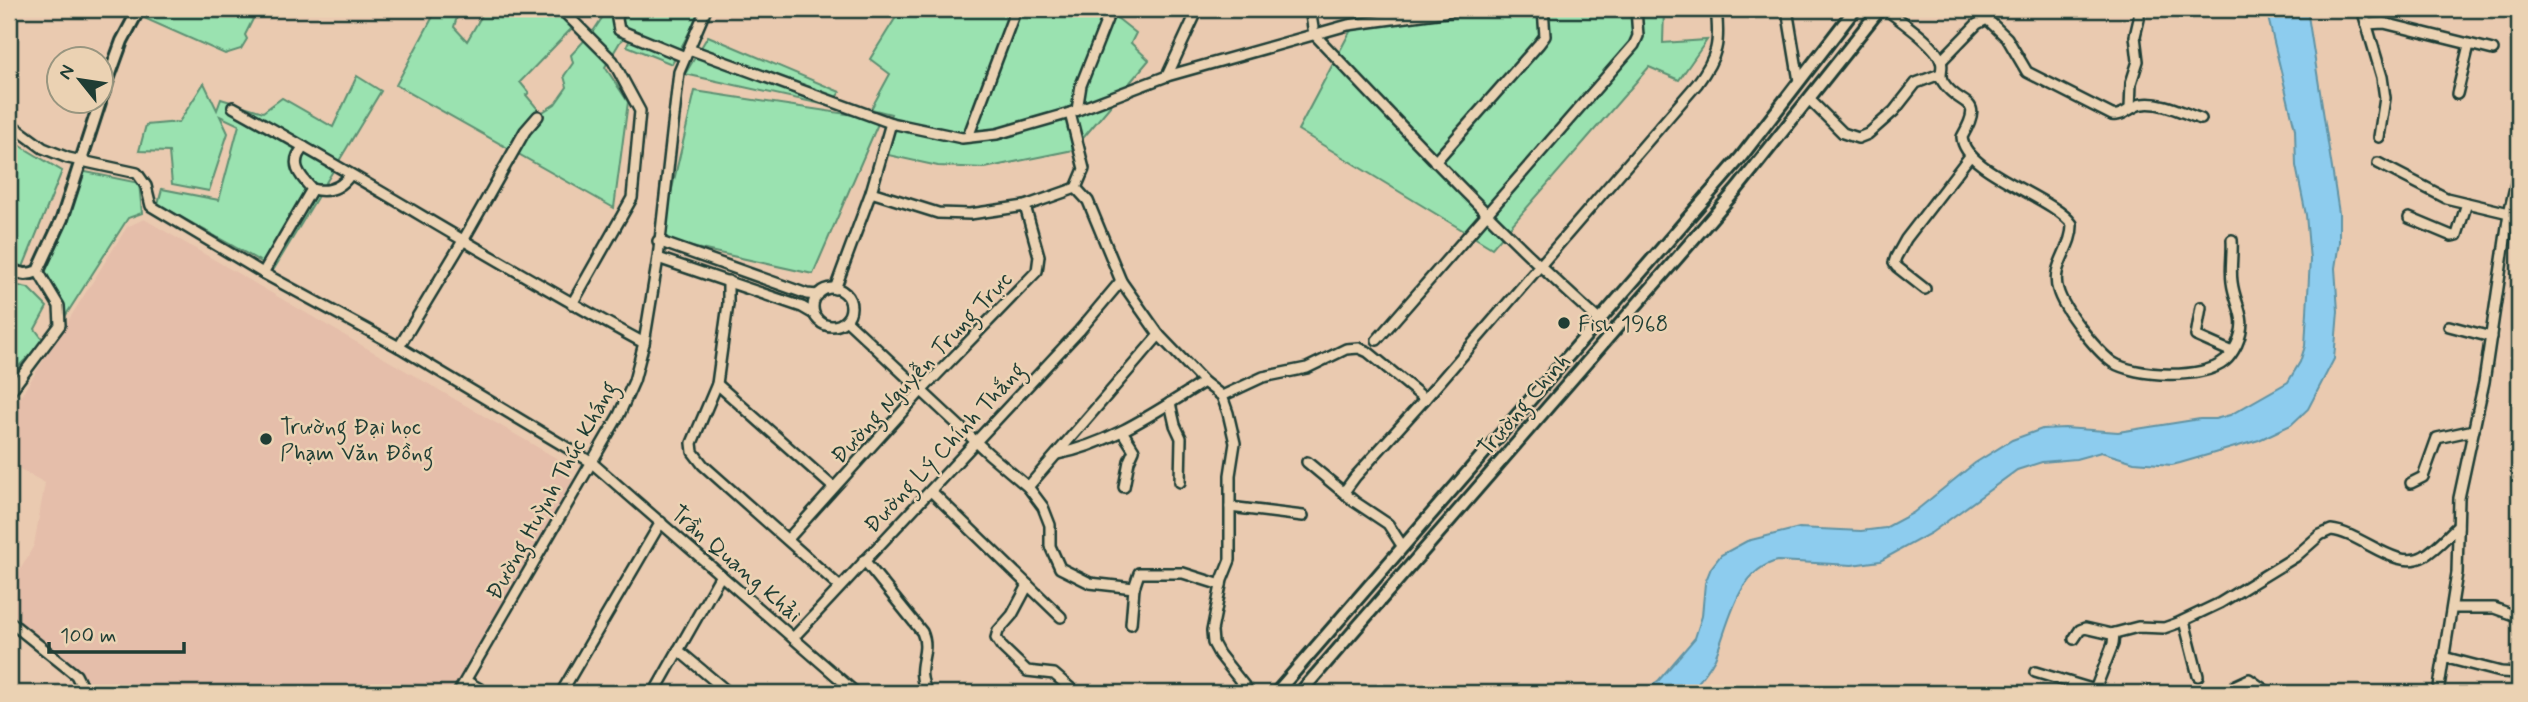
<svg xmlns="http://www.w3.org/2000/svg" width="2528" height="702" font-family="Mynerve,sans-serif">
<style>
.built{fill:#e5beaa}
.green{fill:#9ae2b0;stroke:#5c9072;stroke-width:2}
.water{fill:#8dccee;stroke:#6193a4;stroke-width:2}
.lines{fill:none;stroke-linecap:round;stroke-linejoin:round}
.minor-casing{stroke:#1f3d34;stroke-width:14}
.tertiary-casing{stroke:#1f3d34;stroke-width:16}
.minor{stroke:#ebd2b3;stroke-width:9}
.tertiary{stroke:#ebd2b3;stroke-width:10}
.poi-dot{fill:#1f3d34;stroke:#ebd2b3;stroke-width:2.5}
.labels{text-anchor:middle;stroke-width:5;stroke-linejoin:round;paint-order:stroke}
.poi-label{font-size:23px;fill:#1f3d34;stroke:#ebd2b3;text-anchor:start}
.street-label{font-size:23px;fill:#1f3d34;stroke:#ebd2b3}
</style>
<rect width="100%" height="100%" fill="#eacab0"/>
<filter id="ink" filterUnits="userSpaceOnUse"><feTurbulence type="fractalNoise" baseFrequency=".0143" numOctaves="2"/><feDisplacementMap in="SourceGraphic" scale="14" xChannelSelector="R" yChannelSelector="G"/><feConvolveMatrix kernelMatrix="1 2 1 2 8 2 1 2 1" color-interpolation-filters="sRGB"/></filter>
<g filter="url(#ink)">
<polygon class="built" points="144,219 570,466 573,480 450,693 91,693 90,687 9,618 9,590 34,545 45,483 9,463 9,415 127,227"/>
<g class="green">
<polygon points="153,9 242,9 253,19 245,35 247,39 241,49 225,54 144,18"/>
<polygon points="437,9 459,10 454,27 467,41 485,10 558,9 576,24 520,82 529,93 526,95 541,113 555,104 567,87 564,76 573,63 571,55 594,30 608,9 702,9 672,64 627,46 630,39 626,37 620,42 605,67 628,102 614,208 396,85"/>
<polygon points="901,9 923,9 939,14 943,9 1126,9 1117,18 1136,33 1131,43 1149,60 1073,150 985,168 938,166 888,155 883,136 891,114 871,109 890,74 870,59"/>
<polygon points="1362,9 1664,9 1663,43 1707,40 1679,80 1649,67 1492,248 1298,130"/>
<polygon points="708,36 840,92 830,106 685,74"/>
<polygon points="357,76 381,91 274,269 158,204 162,189 219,200 239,125 220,116 228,133 209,191 172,184 169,152 139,151 146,125 179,122 204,83 217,110 221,99 263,112 282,98 333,127"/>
<polygon points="695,91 880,119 813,274 660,240"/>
<polygon points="9,139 62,171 21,272 9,268"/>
<polygon points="81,171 139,183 142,213 128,218 64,318 45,269"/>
<polygon points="9,284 28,288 47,307 35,329 44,341 9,376"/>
</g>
<path class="water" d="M2266,9h41l32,204v29l-4,26 3,43 -4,48 -26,50 -17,16 -32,15 -79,23 -8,2 -38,-3 -33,-10 -25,7 -34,3 -25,8 -86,63 -51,28 -28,4 -74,-4c-41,8 -49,64 -63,97 -7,13 -16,24 -26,35h-47l17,-13 36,-42 7,-22 3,-33 6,-15 10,-13 26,-14 52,-13 62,3 24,-3 28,-15 62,-50 37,-23 30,-11 23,-1 53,4 82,-13h15l15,-4 58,-33 12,-20 5,-16 5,-86 -4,-45 -10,-49 -1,-37z"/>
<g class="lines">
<g class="minor-casing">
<g id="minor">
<polyline points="561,9 613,61 640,111 632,198 572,304"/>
<polyline points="620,9 617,19 619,30 685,57"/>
<path d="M1310,9l4,25c93,98 185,197 286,287"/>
<polyline points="1787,9 1799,81"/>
<path d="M1886,9c14,12 50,35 55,52 3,7 -3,14 2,21 17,27 43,13 19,55 2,35 90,59 110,87 1,24 -22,42 -14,66 5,19 38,60 54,72 23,15 91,18 113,-1 5,-4 9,-11 12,-17 12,-27 -2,-37 -5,-62 -2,-14 1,-28 0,-42"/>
<polyline points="2362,9 2382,77 2385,98 2379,137"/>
<polyline points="2366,24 2384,23 2493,50"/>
<polyline points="689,49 891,123 962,138 997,134 1070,113 1167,76 1348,25 1466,9"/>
<path d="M1941,61l36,-37 10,-5 20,19 20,34 85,43c12,2 18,-9 30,-11 20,-3 41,9 59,15"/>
<polyline points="1167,76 1198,9"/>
<polyline points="2457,94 2469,45"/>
<polyline points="1809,99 1843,133 1858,138 1868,134 1894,111 1916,83 1940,74"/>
<path d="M233,107c138,76 272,161 411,236"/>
<polyline points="2130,109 2131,83 2138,61 2135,36 2139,19 2139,9"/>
<polyline points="1077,110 1081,85 1111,9"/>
<polyline points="1070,113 1084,169 1076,188"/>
<polyline points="9,123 43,148 68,158 137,173 146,186 151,206 263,273 399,347 591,462 856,693"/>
<polyline points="968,137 1016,9"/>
<polyline points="1435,162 1539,44 1545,36 1543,9"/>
<polyline points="2378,163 2446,198 2509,213"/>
<polyline points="1076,188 1088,201 1121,281 1159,335 1204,382 1222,396 1228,413 1235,443 1230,475 1230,560 1222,580 1212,631 1213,643 1219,654 1250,693"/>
<path d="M312,189c16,4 29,-1 38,-14"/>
<polyline points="871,192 938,213 970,214 1025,206 1076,188"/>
<polyline points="2409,218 2452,236 2457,235 2467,203"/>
<polyline points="658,241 807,294 818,295"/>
<polyline points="658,258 802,307 814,314"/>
<path d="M263,273l49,-84c-12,-13 -24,-26 -8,-42"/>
<polyline points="728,281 728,304 717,384 692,443 693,452 703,465 839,586"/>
<circle cx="832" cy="307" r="19"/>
<polyline points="835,289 871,192 891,123"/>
<polyline points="1925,289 1897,267 1894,263 1896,257 1906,239 1970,156"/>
<polyline points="2201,307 2196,336 2232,352"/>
<polyline points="846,320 989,454 1028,487 1043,507 1050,525 1050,546 1060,568 1090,583 1134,588"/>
<polyline points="2449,326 2491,337"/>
<polyline points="1377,340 1634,45 1638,36 1636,9"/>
<polyline points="399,347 464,239 525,131 538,116"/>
<polyline points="717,384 833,487"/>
<polyline points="9,393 60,325 59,306 38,271"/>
<polyline points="1222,396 1263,377 1307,368 1346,349 1359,348 1368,352 1425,399"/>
<polyline points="1170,403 1175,425 1181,438 1180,482"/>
<polyline points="1122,431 1134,450 1129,461 1124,487"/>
<path d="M1057,454c54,-10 101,-44 147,-72"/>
<polyline points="1307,462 1355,502 1388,524 1403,547"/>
<polyline points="2411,483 2423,477 2437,438 2474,430"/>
<polyline points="1028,487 1159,335"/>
<polyline points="931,491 1061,617"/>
<path d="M1344,492l11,-15 70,-78 272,-315c21,-28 23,-41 19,-75"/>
<polyline points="1230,507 1303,516"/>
<polyline points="788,539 921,391 1037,271 1039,256 1025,206"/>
<path d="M864,560l58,72c10,22 -10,36 6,61"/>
<polyline points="1028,585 1012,615 998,631 996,638 1002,647 1027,671 1054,674 1076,693"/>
<polyline points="2452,608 2494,608 2519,617"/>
<polyline points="9,621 76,675 81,685 77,693"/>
<polyline points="2184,621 2198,676"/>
<polyline points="1131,624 1134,588 1139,573 1183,573 1221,585"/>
<polyline points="793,638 1079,331 1121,281"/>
<path d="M2074,639l6,-9 5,-2 26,6 27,-7 26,1 14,-5 42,-20 75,-46 25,-22 11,-5c31,3 65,42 93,26 12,-7 23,-20 34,-30"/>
<polyline points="678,650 729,693"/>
<polyline points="2443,657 2501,672 2519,673"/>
<polyline points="2035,672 2095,690 2113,644 2114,633"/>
<polyline points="466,681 487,693"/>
<polyline points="458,693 619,415 634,381 644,343 658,258 679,72 706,9"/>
<polyline points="561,693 661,522"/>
<polyline points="654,693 721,575"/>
<polyline points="2228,693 2236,685 2249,679 2269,693"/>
<polyline points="2438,693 2457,573 2459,498 2484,382 2509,213 2519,170"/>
</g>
</g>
<g class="tertiary-casing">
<g id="tertiary">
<polyline points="102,96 122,41 139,9"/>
<path d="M9,269c11,5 18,7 29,2l24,-52 38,-117"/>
<polyline points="1276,693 1741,157 1855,9"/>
<polyline points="1300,693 1737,189 1880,9"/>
</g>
</g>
<use href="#minor" class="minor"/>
<use href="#tertiary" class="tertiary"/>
</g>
</g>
<g class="poi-dot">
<circle cx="1564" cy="323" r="7"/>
<circle cx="266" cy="439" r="7"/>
</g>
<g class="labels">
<g class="poi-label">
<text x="1578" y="331">Fish 1968</text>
<text x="280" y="434">Trường Đại học<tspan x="280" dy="26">Phạm Văn Đồng</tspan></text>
</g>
<g class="street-label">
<text transform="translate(921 367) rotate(-47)" y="8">Đường Nguyễn Trung Trực</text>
<text transform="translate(1523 404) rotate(-49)" y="8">Trường Chinh</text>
<text transform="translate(944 447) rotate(-47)" y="8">Đường Lý Chính Thắng</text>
<text transform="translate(551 490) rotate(-61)" y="8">Đường Huỳnh Thúc Kháng</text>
<text transform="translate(737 563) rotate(41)" y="8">Trần Quang Khải</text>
</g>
</g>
<rect width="2528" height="702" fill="none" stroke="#ebd2b3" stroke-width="35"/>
<rect x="18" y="18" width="2493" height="667" fill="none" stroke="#1f3d34" stroke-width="2.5" filter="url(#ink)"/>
<g transform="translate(80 80) rotate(300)"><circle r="33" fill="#ebd2b3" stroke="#999680" stroke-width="2"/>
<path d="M0-5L12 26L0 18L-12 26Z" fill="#1f3d34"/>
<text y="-10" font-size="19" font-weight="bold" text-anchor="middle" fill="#1f3d34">N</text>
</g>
<path d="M49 642v10h135v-10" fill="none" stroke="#1f3d34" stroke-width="3.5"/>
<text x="60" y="642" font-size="21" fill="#1f3d34" stroke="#ebd2b3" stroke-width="5" paint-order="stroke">100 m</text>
</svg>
